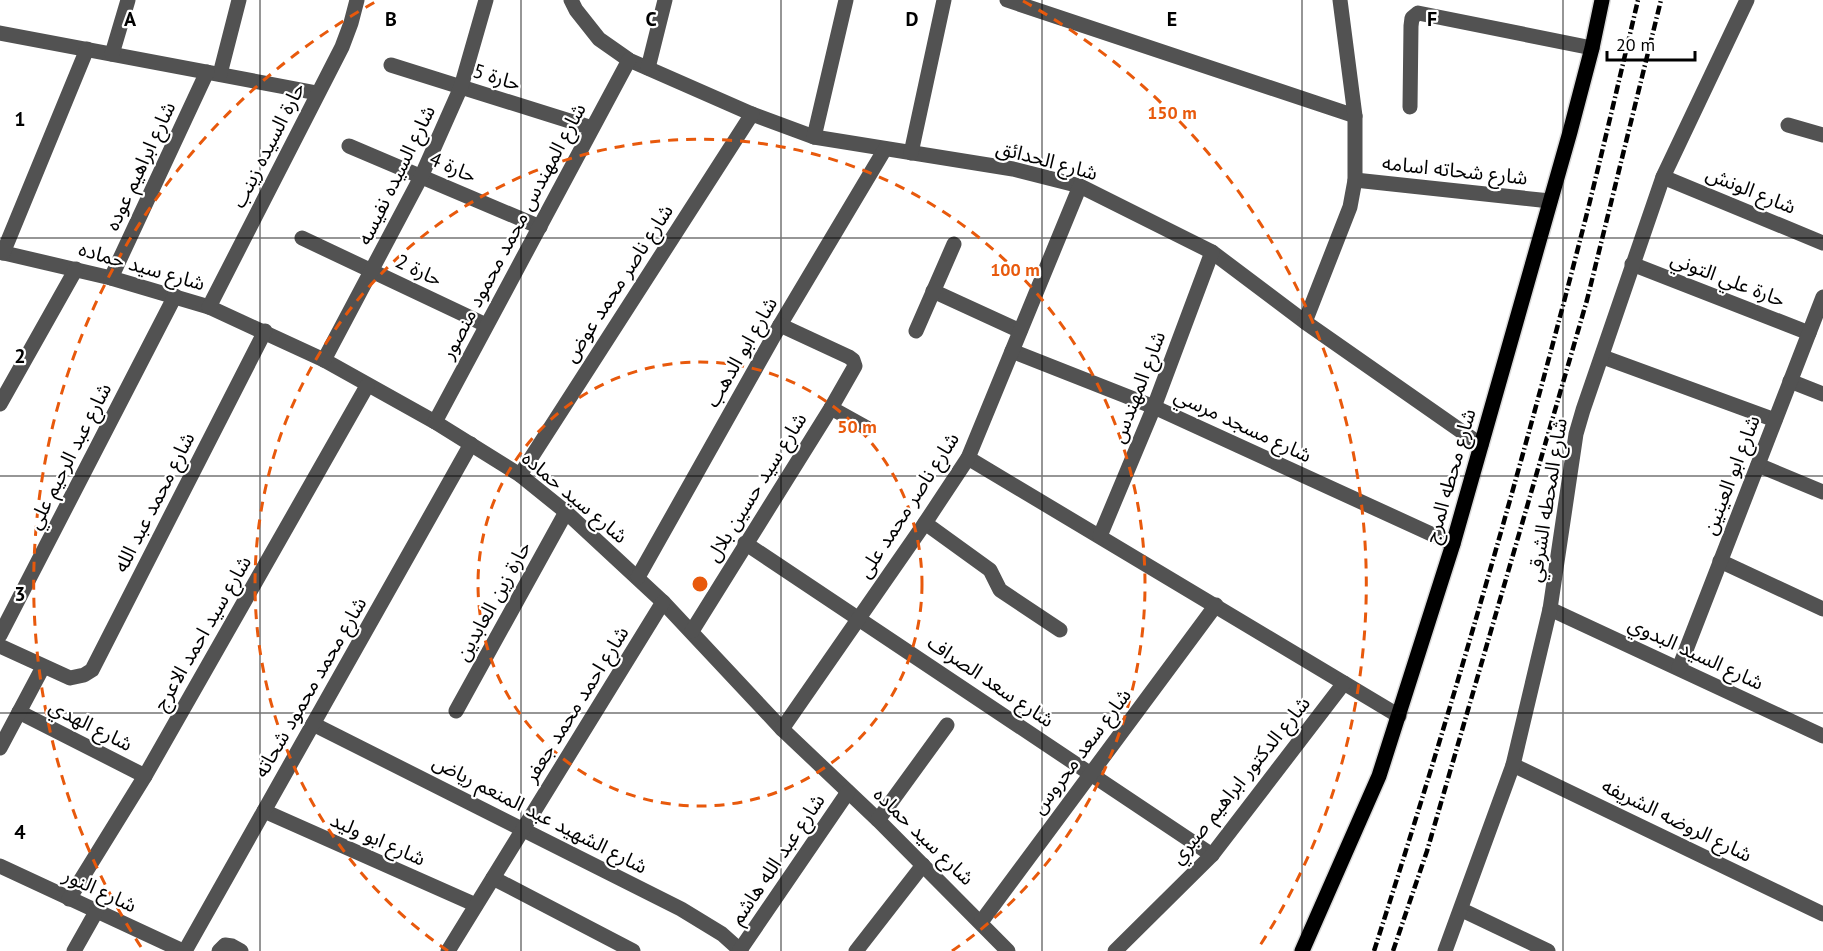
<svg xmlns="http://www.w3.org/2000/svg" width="1823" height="951" font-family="'PT Sans','Noto Sans Arabic',sans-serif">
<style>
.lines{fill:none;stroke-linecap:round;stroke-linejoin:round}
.major-casing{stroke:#dbdbdb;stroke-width:18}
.minor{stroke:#525252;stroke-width:15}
.major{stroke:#000;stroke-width:15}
.rail{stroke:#000;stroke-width:4.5;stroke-dasharray:9 3 1.5 3;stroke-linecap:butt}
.grid{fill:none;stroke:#000;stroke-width:1.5;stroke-opacity:0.55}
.ring{fill:none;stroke:#e8590c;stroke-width:3;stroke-dasharray:10 8}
.labels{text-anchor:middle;stroke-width:4.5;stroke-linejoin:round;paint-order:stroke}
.street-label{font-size:20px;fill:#000;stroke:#fff}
.grid-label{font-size:20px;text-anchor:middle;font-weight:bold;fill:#000;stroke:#fff;stroke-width:4.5;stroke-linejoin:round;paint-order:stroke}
.centre{fill:#e8590c;stroke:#fff;stroke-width:3}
.ring-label{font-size:18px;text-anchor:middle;font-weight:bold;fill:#e8590c;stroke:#fff;stroke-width:4.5;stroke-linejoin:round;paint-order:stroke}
</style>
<rect width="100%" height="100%" fill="#fff"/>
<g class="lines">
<g class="major-casing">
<polyline id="major" points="1302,951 1379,776 1453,544 1570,132 1592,48 1602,0"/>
</g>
<g class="minor">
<polyline points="571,0 576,10 599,39 629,60 752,114 814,137 1013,169 1080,186 1212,252 1305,322 1481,445"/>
<polyline points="1007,0 1355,116"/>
<polyline points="0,33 317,93"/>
<polyline points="112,54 128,0"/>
<polyline points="391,65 592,128"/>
<polyline points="648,68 665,0"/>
<polyline points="220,74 239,0"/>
<polyline points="1410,107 1411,26 1412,18 1418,13 1592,48"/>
<polyline points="1788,125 1823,135"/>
<polyline points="814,137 846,0"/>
<polyline points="349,146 540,227"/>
<polyline points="911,153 944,0"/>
<polyline points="1663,177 1823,243"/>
<polyline points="1355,180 1550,201"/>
<polyline points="302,238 486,325"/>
<polyline points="0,252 111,278 209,307 324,360 435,422 520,475 566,512 663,602 782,729 878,820 1008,951"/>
<polyline points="3,253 87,49"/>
<polyline points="1632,264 1809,333"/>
<polyline points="111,278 207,72"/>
<polyline points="933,291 1020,331"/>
<polyline points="209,307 342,47 351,23 357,0"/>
<polyline points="1305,322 1350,207 1355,180 1355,116 1340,0"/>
<polyline points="916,331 954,244"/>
<polyline points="1012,351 1154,407 1453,544"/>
<polyline points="1603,357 1775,420"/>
<polyline points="324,360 421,177 461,87 486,0"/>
<polyline points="1790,381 1823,394"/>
<polyline points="0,404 76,269"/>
<polyline points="831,408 867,428"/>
<polyline points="435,422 629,60"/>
<polyline points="968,458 1399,716"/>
<polyline points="1758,465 1823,492"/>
<polyline points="520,475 752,114"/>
<polyline points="925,523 990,570 1000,590 1060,630"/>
<polyline points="1100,536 1154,407 1212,252"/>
<polyline points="745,543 1212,855"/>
<polyline points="1720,561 1823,609"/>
<polyline points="638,577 780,325 885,149"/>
<polyline points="1550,609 1823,736"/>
<polyline points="692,631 831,408 855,366 853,360 849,357 780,325"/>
<polyline points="0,635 175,296"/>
<polyline points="0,646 70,678 84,675 92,670 265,331"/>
<polyline points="1679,668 1823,297"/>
<polyline points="456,711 566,512"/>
<polyline points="19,712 145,776"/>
<polyline points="313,724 681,909 722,934 741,951"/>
<polyline points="782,729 925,523 968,458 1080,186"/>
<polyline points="0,748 43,667"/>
<polyline points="1513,765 1823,914"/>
<polyline points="264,811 476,905"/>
<polyline points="878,820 947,725"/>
<polyline points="0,866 183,951"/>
<polyline points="493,878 633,951"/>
<polyline points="69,899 145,776 367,386"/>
<polyline points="1462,910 1548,951"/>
<polyline points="981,922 1216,605"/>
<polyline points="740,950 848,792"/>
<polyline points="74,951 96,912"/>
<polyline points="185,951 471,444"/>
<polyline points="219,951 225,945 232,946 241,951"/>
<polyline points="448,951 663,602"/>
<polyline points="856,951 923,865"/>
<polyline points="1115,951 1212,855 1344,683"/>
<polyline points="1445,951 1513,765 1550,609 1576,434 1583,410 1663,177 1747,0"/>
</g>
<use href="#major" class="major"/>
<g class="rail">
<path d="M1374,951c78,-242 149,-488 212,-734 18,-72 35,-145 52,-217"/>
<polyline points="1393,951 1427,851 1587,300 1661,0"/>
</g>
</g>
<path class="grid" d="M260,0v951M521,0v951M781,0v951M1042,0v951M1302,0v951M1563,0v951M0,238h1823M0,476h1823M0,713h1823"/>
<g class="ring">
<circle cx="700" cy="584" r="222"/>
<path d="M448 951A445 445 0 1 1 952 951"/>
<path d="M141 947A667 667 0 0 1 377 1M1023 1A667 667 0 0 1 1259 947"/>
</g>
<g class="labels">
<g class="street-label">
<text transform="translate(497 77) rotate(17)" y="7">حارة 5</text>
<text transform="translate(268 145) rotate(-63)" y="7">حارة السيده زينب</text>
<text transform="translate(1047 160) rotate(15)" y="7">شارع الحدائق</text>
<text transform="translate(140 166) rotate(-65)" y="7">شارع ابراهيم عوده</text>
<text transform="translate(453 167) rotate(23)" y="7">حارة 4</text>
<text transform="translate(1455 170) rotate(6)" y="7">شارع شحاته اسامه</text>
<text transform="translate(396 175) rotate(-64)" y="7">شارع السيده نفيسه</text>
<text transform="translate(1751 190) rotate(22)" y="7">شارع الونش</text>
<text transform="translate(513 231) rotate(-62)" y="7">شارع المهندس محمد محمود منصور</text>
<text transform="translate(142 266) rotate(16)" y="7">شارع سيد حماده</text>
<text transform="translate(419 270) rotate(25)" y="7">حارة 2</text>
<text transform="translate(1728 279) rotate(21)" y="7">حارة علي التوني</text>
<text transform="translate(618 283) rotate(-57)" y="7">شارع ناصر محمد عوض</text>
<text transform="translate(741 352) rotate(-60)" y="7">شارع ابو الدهب</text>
<text transform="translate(1138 387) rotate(-69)" y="7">شارع المهندس</text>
<text transform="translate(1243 425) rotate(25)" y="7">شارع مسجد مرسي</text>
<text transform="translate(69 456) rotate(-63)" y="7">شارع عبد الرحيم علي</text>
<text transform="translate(1731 475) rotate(-69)" y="7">شارع ابو العينين</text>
<text transform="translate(1450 476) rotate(-74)" y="7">شارع محطه المرج</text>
<text transform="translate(756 487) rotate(-58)" y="7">شارع سيد حسين بلال</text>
<text transform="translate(575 497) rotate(40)" y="7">شارع سيد حماده</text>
<text transform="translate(1547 500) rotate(-81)" y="7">شارع المحطه الشرقي</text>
<text transform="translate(154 502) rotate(-63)" y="7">شارع محمد عبد الله</text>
<text transform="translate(908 505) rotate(-57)" y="7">شارع ناصر محمد على</text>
<text transform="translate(493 601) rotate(-61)" y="7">حارة زين العابدين</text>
<text transform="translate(202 633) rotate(-60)" y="7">شارع سيد احمد الاعرج</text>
<text transform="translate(1696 653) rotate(25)" y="7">شارع السيد البدوي</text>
<text transform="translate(991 681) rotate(34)" y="7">شارع سعد الصراف</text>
<text transform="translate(310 687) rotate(-60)" y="7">شارع محمد محمود شحاته</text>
<text transform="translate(576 704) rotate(-58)" y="7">شارع احمد محمد جعفر</text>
<text transform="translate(91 725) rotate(27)" y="7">شارع الهدي</text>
<text transform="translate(1081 751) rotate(-53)" y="7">شارع سعد محروس</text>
<text transform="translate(1240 780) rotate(-51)" y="7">شارع الدكتور ابراهيم صبري</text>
<text transform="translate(540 814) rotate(27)" y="7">شارع الشهيد عبد المنعم رياض</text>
<text transform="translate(1677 820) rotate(26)" y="7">شارع الروضه الشريفه</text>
<text transform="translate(924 836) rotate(44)" y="7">شارع سيد حماده</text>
<text transform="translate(378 839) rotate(24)" y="7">شارع ابو وليد</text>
<text transform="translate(777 859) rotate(-56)" y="7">شارع عبد الله هاشم</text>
<text transform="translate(100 890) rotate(25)" y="7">شارع النور</text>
</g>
</g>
<g class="grid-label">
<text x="130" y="26">A</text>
<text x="391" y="26">B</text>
<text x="651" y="26">C</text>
<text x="912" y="26">D</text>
<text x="1172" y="26">E</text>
<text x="1432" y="26">F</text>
<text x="20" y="126">1</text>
<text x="20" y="363">2</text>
<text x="20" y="601">3</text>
<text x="20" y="839">4</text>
</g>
<circle cx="700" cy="584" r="9" class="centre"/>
<g class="ring-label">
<text x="1172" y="119">150 m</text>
<text x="1015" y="276">100 m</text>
<text x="857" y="433">50 m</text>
</g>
<path d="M1607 51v9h88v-9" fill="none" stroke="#000000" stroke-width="3"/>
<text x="1616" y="51" font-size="18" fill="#000000" stroke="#ffffff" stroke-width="4.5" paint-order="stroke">20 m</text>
</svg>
